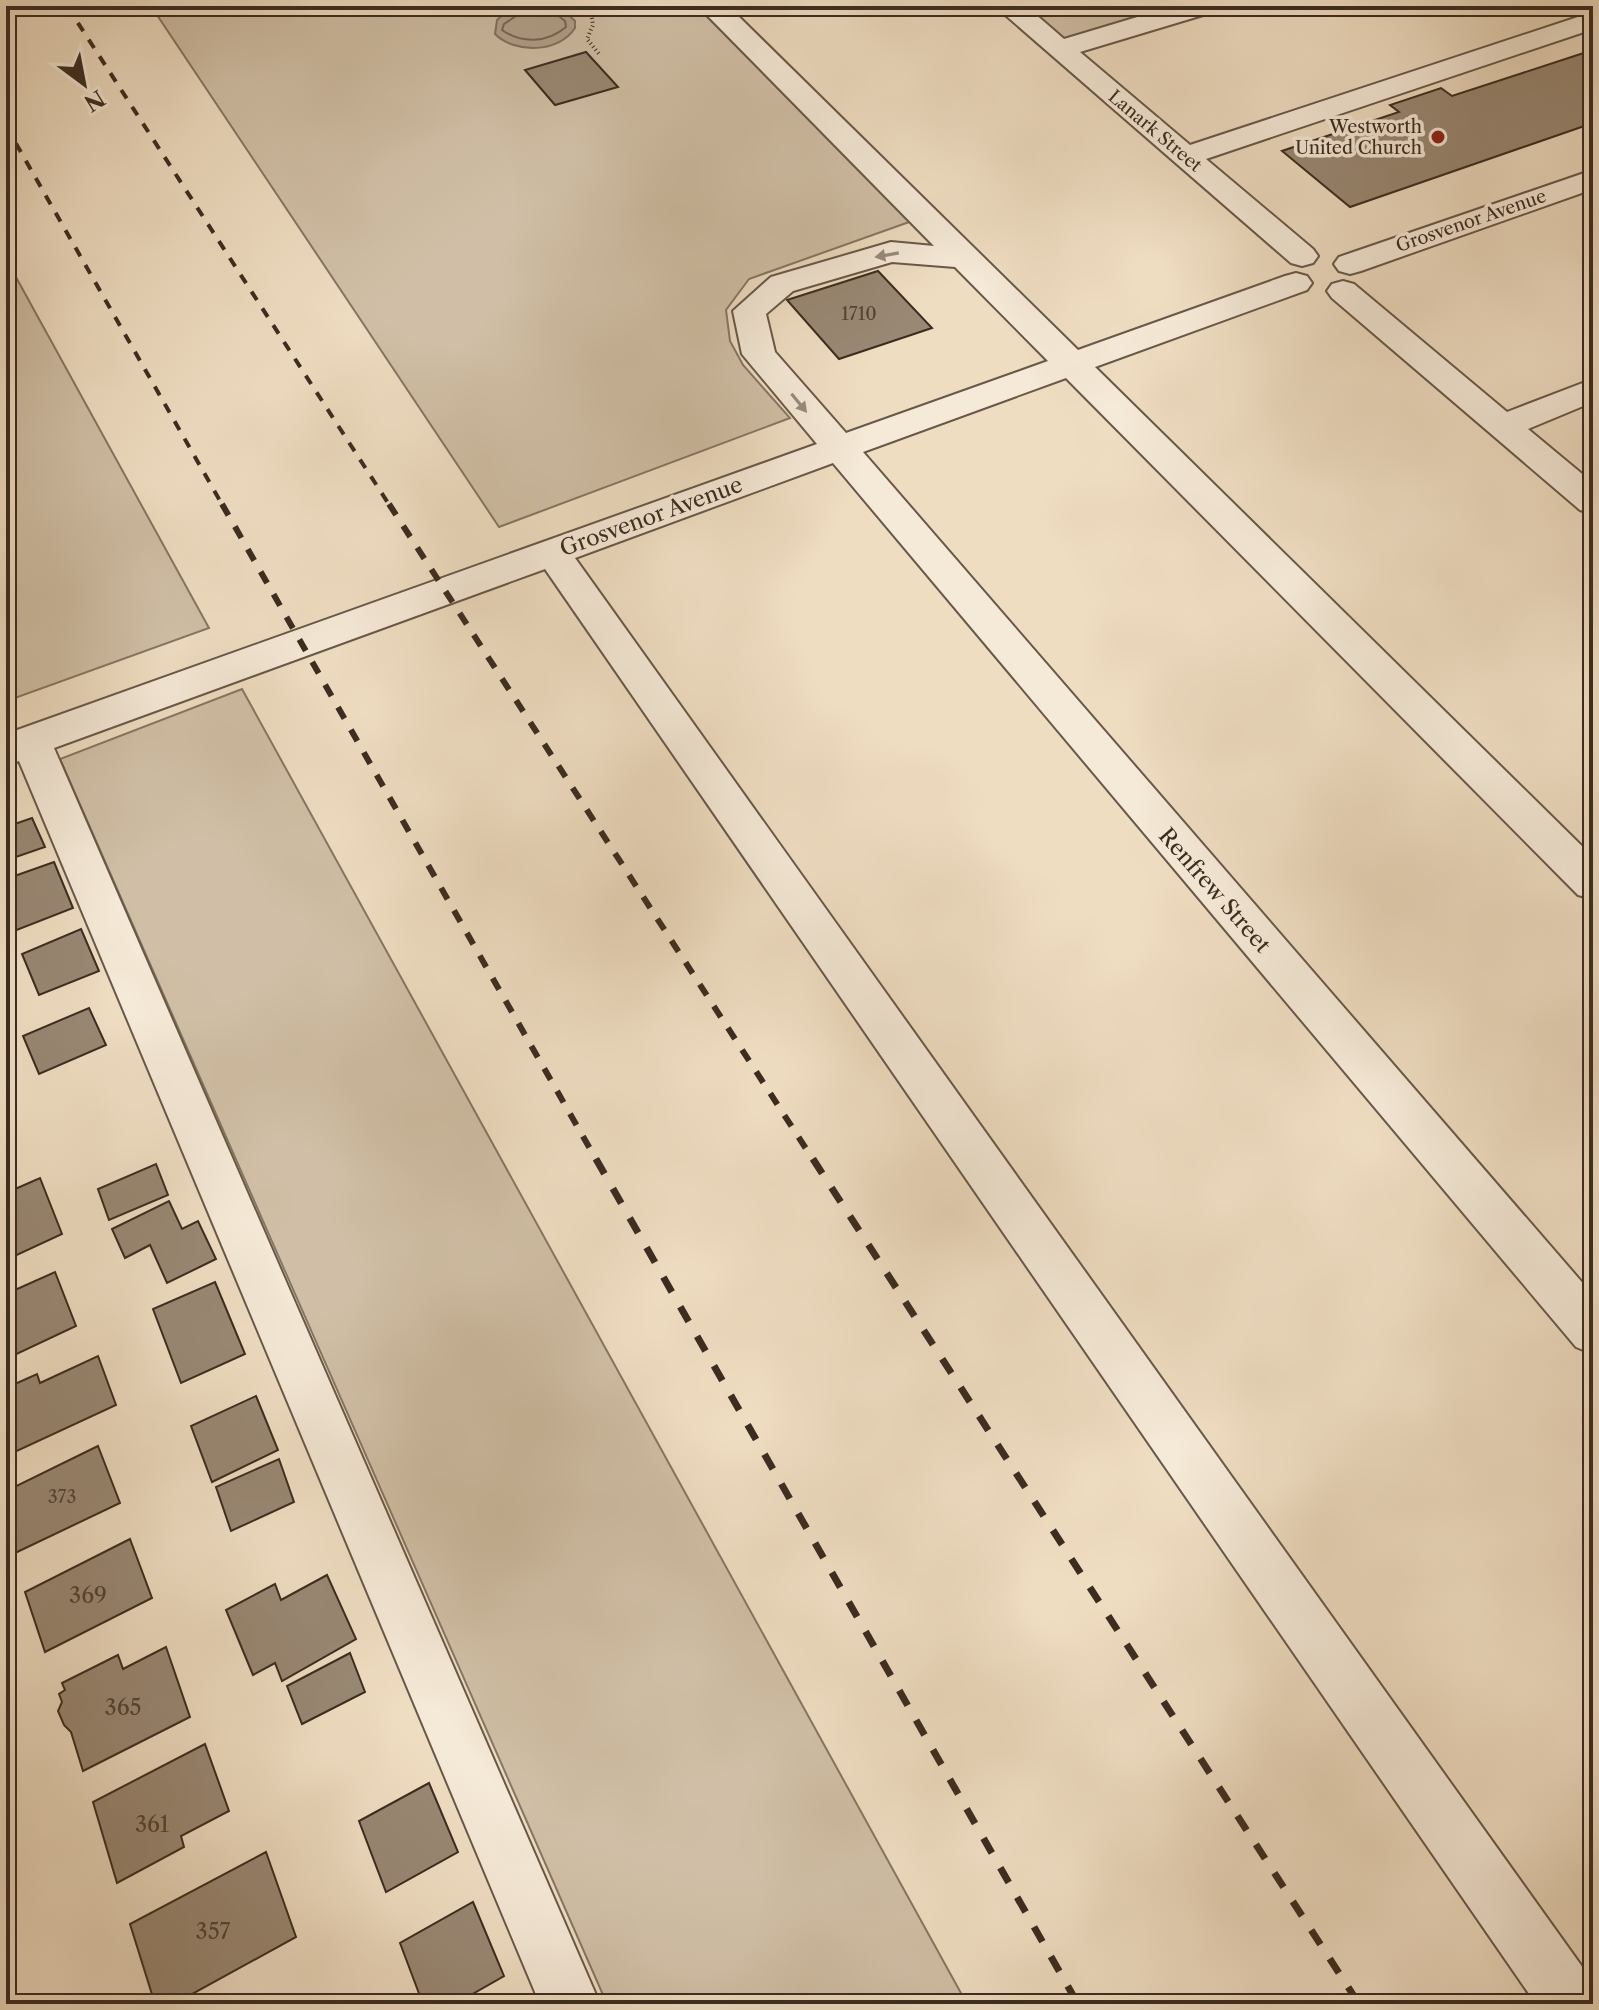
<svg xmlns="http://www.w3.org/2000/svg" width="1599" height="2010" font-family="'Libre Caslon Text',serif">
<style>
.green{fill:#d0bfa6;stroke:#867663;stroke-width:2}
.water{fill:#b2a18b;stroke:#827260;stroke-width:2}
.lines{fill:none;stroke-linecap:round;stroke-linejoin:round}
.shore{stroke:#766656;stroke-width:2}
.building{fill:#998874;stroke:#3b2c20;stroke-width:2}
.minor-casing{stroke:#685848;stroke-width:4}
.path{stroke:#3b2c20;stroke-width:4;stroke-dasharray:1 3;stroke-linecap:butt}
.minor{fill:#f5e9d7;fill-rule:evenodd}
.rail-far2{stroke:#3b2c20;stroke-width:4;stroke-dasharray:10 10;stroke-linecap:butt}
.rail-far1{stroke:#3b2c20;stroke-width:6;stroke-dasharray:13 13;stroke-linecap:butt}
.rail{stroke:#3b2c20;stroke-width:7;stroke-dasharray:17 17;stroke-linecap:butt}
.oneway{fill:#988a7c}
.poi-dot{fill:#8f2418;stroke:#f5e9d7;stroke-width:3}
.labels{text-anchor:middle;stroke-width:7;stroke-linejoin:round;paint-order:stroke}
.far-poi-label{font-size:18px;fill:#3b2c20;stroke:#f5e9d7;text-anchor:end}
.far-street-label{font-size:18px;fill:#3b2c20;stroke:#f5e9d7}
.number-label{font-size:18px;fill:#524335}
.street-label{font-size:22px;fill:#3b2c20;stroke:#f5e9d7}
.near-number-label{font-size:22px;fill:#524335}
</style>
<rect width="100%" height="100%" fill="#efddc2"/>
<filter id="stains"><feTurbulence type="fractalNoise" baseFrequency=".0025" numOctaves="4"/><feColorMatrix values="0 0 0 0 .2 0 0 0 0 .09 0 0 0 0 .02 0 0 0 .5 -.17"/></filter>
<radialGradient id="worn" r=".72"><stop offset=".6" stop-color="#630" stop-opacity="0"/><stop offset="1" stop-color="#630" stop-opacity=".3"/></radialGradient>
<g class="green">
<polygon points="151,6 700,6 912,221 749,279 726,310 730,341 743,365 790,418 499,527"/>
<polygon points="1009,6 1203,6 1060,49"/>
<polygon points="6,259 209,628 15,698 6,671"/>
<polygon points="242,689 967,2004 607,2004 60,759"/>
</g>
<path class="water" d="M527,6l36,4 12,11v7c-16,25 -60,26 -80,6l2,-14 7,-6z"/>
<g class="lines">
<path class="shore" d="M521,6l-2,8 -15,10 -2,6c20,14 45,13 64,-3l-1,-6 -10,-8 -1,-7"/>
</g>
<g class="building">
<polygon points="1593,50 1593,123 1350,207 1282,151 1399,112 1390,105 1441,88 1452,96"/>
<polygon points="586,52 618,87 555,105 525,70"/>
<polygon points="878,271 932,328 839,359 787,300"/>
<polygon points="32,818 45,847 10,859 6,850 6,827"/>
<polygon points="54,862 73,908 9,933 6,925 6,879"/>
<polygon points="81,929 99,971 39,995 22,954"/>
<polygon points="89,1008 106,1045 39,1074 23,1036"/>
<polygon points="156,1164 168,1195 109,1220 98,1189"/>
<polygon points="40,1178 62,1234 6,1260 6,1193"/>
<polygon points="169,1201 182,1229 198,1221 216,1259 167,1283 150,1245 125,1258 112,1229"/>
<polygon points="55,1272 76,1326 6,1359 6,1294"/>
<polygon points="215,1282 245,1354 181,1383 153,1309"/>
<polygon points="98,1356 116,1405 6,1456 6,1388 37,1374 40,1383"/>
<polygon points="256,1396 278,1450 212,1482 191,1426"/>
<polygon points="98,1446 120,1503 15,1553 6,1526 6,1491"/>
<polygon points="279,1459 294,1502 231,1531 216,1487"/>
<polygon points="130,1539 152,1598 45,1652 25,1592"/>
<polygon points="327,1575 356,1639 282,1681 275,1663 253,1675 226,1610 275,1584 281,1600"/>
<polygon points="166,1647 190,1717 83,1771 71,1732 64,1725 58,1711 62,1702 59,1694 65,1690 62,1683 118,1655 123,1669"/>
<polygon points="350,1653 365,1692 302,1724 287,1686"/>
<polygon points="205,1744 229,1811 181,1836 184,1847 117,1883 93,1802"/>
<polygon points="429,1783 458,1852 386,1892 359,1821"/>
<polygon points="266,1852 296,1937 174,2004 155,2004 130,1924"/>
<polygon points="473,1902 504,1976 455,2004 423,2004 400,1943"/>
</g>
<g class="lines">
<g class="minor-casing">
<g id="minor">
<path d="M698,6h30l350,344 207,-74 11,-3 11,3 5,7 -5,7 -212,77 498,490v42l-15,-4 -512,-517 -203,74 730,843v59l-17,-7 -743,-884 -258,95 1018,1424v22h-57l-991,-1435 -491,179 546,1256h-60l-521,-1243 -13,4v-31l811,-290 -75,-90 -9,-43 38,-34 120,-35 43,4zM892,262l63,5 93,94 -202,72 -71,-81 -9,-38 27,-23z"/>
<polygon points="995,6 1026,6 1064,39 1174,6 1217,6 1213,12 1080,52 1190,145 1593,12 1593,29 1206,159 1313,249 1318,256 1313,263 1302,266 1291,263"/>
<polygon points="1593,170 1593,189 1361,271 1350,274 1339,271 1334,264 1339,257"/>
<polygon points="1343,281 1354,284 1507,412 1593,379 1593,402 1528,429 1593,483 1593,514 1580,510 1332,298 1327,291 1332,284"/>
</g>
</g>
<g class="path">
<polyline points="590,6 593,25 587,39 599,54"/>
<polyline points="613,6 627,9"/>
</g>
<use href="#minor" class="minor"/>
<g class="rail-far2">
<polyline points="67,6 390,506"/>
<polyline points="6,126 223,506"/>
</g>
<g class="rail-far1">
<polyline points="222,504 597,1161"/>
<polyline points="389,504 814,1161"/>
</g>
<g class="rail">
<polyline points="596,1159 1078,2004"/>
<polyline points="813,1159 1359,2004"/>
</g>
</g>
<defs><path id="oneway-solid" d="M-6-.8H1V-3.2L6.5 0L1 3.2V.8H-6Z" transform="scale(2)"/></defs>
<g class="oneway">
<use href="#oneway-solid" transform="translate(887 255) rotate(170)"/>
<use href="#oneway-solid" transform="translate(799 403) rotate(51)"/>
</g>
<circle class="poi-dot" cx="1438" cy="137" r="8"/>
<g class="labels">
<g class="far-poi-label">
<text x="1422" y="133">Westworth<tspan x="1422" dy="21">United Church</tspan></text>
</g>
<g class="far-street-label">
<text transform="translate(1155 131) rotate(40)" y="6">Lanark Street</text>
<text transform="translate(1471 221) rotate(-19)" y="6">Grosvenor Avenue</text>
</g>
<g class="number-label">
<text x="859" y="320">1710</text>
<text x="62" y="1503">373</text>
</g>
<g class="street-label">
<text transform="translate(651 516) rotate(-20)" y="8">Grosvenor Avenue</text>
<text transform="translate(1215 890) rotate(49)" y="8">Renfrew Street</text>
</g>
<g class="near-number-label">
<text x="88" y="1603">369</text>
<text x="123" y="1715">365</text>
<text x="152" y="1832">361</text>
<text x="213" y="1939">357</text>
</g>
</g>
<rect width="1599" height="2010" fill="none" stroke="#efddc2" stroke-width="32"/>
<rect x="8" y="8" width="1583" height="1994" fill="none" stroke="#3b2c20" stroke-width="4"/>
<rect x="16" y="16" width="1567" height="1978" fill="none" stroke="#3b2c20" stroke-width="2"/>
<g transform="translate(84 84) rotate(148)" stroke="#f5e9d7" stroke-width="6" paint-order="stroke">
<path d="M0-6L14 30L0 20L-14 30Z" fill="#3b2c20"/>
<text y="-12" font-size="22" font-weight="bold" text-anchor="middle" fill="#3b2c20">N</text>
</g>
<rect width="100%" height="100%" filter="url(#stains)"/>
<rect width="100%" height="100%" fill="url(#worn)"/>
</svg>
